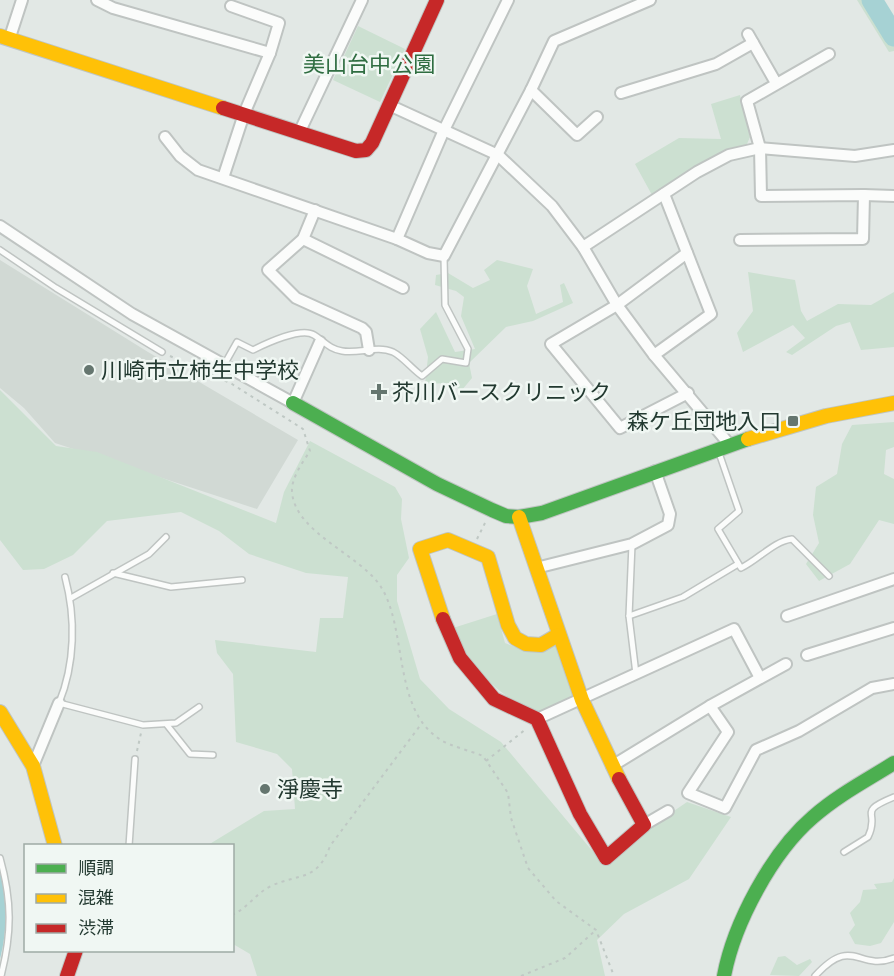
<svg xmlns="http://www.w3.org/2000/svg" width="894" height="976" font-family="Karla,'Noto Sans JP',sans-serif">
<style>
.built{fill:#d1d9d4}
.green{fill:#cce0d1}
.water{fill:#a6d2d4}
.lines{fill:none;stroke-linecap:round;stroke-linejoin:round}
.river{stroke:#a6d2d4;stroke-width:21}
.lane-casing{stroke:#bfc4c2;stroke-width:8}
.street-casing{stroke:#bfc4c2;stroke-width:14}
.fast-casing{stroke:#bfc5c2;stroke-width:16}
.slow-casing{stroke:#bfc5c2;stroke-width:16}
.jam-casing{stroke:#bfc5c2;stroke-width:16}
.path{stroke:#bfc8c4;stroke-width:2;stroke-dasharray:3 4.5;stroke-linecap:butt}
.lane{stroke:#fbfcfb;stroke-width:5}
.street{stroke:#fbfcfb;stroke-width:10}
.fast{stroke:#4caf50;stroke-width:14}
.slow{stroke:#ffc107;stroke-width:14}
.jam{stroke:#c62828;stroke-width:14}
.poi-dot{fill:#65766f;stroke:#f0f7f3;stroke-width:2}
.labels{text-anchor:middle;stroke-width:5;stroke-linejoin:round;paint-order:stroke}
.park-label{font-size:22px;fill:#2f6d41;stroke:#f0f7f3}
.poi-label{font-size:22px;fill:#223930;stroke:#f0f7f3;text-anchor:start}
</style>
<rect width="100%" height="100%" fill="#e2e8e5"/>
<polygon class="built" points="0,260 148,352 298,440 257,509 55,443 24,408 0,388"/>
<g class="green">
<polygon points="857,0 870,0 894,43 894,51 889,52"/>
<polygon points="358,26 405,49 380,102 333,80"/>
<polygon points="740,95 750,137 747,144 728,151 652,195 635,164 679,138 721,139 711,104"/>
<polygon points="497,260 533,269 527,286 536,314 563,302 560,285 564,283 573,303 533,321 506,327 469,363 472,378 462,390 448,383 425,384 428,357 420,329 436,312 455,352 475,349 461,316 464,297 456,291 435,285 436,275 448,273 473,288 490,280 484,270"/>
<polygon points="748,272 795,280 801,311 807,321 838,304 871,305 894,292 894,347 861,350 850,322 836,326 792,355 786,352 805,338 793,325 743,352 737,333 753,311"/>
<polygon points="0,390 56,446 97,452 276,523 284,492 310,441 395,487 402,499 401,519 409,558 397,575 397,601 420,679 449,709 501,742 605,866 646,830 687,802 731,817 689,879 624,914 597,940 605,976 257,976 250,954 233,944 232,846 208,845 264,811 295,809 292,769 277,754 236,742 233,674 217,653 215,640 316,652 320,618 343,618 348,577 306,573 249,554 219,531 181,512 107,521 73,555 44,569 23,570 0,540"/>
<polygon points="894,422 894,447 886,450 884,474 894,479 894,524 879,520 850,564 819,581 806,564 819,543 813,515 816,487 837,474 842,444 852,425"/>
<path d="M497,614l8,29 24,9 29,-9 16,56 -37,16c-40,-22 -65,-44 -84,-87z"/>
<polygon points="894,878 894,922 881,943 870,946 855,944 849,933 855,925 850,913 860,902 863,890 877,889 874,884 892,882"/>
<polygon points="785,956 797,965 810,959 812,962 799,976 770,975 778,957"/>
</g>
<path class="water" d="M0,870c7,31 8,58 0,89z"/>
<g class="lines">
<polyline class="river" points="872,0 894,36"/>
<g class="lane-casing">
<g id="lane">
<polyline points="0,250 56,288 162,352"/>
<path d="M224,365l13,-23 16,8c12,-6 48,-23 61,-15 10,6 15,14 28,16 17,3 35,-6 51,1 10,5 19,17 29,24l20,-17 24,4 2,-14 -23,-44 -1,-49"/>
<path d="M718,450l21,61 -21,18 23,39c17,-8 33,-27 51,-29l37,37"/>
<polyline points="632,544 629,616 636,674"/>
<polyline points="113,573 171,587 242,580"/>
<path d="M65,577c11,41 10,87 -6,126l84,22 33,-2 23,-16"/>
<polyline points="71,598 149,554 166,537"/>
<polyline points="629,616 683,597 738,564"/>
<polyline points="167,725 190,754 213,755"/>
<polyline points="129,846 135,759"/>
<path d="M844,852l24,-15c13,-26 -13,-24 26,-40"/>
<path d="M0,858c12,43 12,75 1,118"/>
<path d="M815,976c38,-42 43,-4 79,-18"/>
</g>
</g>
<g class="street-casing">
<g id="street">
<polyline points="97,0 113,8 270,53"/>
<polyline points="748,34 776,83"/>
<polyline points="10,37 22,0"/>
<polyline points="531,90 577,135 597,117"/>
<polyline points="621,93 716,64 753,43"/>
<polyline points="389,105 498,155 552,206 583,247 617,305 654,355 729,444"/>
<polyline points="299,133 362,0"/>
<polyline points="165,137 180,156 198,170 397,239 428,253 444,256 531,90 554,41 650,0"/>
<polyline points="223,178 244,114 270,53 279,23 231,6"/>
<polyline points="864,195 894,196"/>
<polyline points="315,210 303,239 268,270 296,298 362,328 366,332 369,350"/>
<polyline points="0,226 132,314 293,403 320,342"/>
<polyline points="303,239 403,288"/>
<polyline points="397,239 444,130 508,0"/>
<polyline points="740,240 863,239 864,195 761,196 760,148 747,101 829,54"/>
<polyline points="583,247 697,172 729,155 760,148 855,156 894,150"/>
<polyline points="687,253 617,305 551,344 620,428 688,393"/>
<polyline points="654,355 711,314 664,194"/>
<polyline points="536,568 632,544 668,525 670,514 655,471"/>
<polyline points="787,616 894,579"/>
<polyline points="807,655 894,628"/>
<polyline points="710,706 728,732 688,793 725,808 756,750 799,731 872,688 894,684"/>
<polyline points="537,719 734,629 760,678"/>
<polyline points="33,766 59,703"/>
<polyline points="612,766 710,706 786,664"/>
<polyline points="644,825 668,811"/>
</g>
</g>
<g class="fast-casing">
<g id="fast">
<polyline points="293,403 437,484 492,510 506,516 519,517 542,513 748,439"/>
<path d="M724,976c10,-53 48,-124 89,-159 25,-22 54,-37 81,-54"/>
</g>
</g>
<g class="slow-casing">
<g id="slow">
<polyline points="0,36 223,108"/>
<polyline points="748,439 826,416 894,403"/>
<polyline points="519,517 582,700 619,779"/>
<polyline points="443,619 420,549 448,540 488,557 508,625 515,638 526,644 541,645 558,635"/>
<polyline points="0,712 33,766 55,846"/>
</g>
</g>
<g class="jam-casing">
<g id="jam">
<polyline points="223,108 356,151 366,150 372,143 437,0"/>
<polyline points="443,619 460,658 494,699 537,719 580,814 606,858 644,825 619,779"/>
<polyline points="67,976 76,950"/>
</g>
</g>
<g class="path">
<path d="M170,356l62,28 71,45 7,22c-7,11 -19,27 -18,41 3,41 69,63 89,95 27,43 11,123 60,153 9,6 30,11 42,16l25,37 3,25 17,50 28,33 40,29 18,46"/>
<polyline points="477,539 485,523"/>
<polyline points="137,751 141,733"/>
<polyline points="486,761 526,729"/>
<path d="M232,915c16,-7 24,-22 39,-29 28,-13 46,-4 59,-40l92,-123"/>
<polyline points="521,976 565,958 596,930"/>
</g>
<use href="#lane" class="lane"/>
<use href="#street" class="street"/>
<use href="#fast" class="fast"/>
<use href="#slow" class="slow"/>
<use href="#jam" class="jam"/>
</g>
<g class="poi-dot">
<circle cx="89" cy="370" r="6"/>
<path d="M376 383h6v6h6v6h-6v6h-6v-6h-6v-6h6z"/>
<rect x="787" y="415" width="12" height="12" rx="3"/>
<circle cx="265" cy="789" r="6"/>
</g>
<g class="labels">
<g class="park-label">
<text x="369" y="72">美山台中公園</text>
</g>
<g class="poi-label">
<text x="101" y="378">川崎市立柿生中学校</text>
<text x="392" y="400">芥川バースクリニック</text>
<text x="781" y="429" text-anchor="end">森ケ丘団地入口</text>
<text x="277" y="797">淨慶寺</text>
</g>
</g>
<rect x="24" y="844" width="210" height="108" fill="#f0f7f3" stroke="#9eaba5" stroke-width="1.5"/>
<rect x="36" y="864" width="30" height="9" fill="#4caf50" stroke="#9eaba5" stroke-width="1.5"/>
<text x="78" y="874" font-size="18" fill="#223930">順調</text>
<rect x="36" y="894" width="30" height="9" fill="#ffc107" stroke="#9eaba5" stroke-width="1.5"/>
<text x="78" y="904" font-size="18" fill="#223930">混雑</text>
<rect x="36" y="924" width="30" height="9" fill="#c62828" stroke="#9eaba5" stroke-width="1.5"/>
<text x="78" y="934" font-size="18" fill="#223930">渋滞</text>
</svg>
